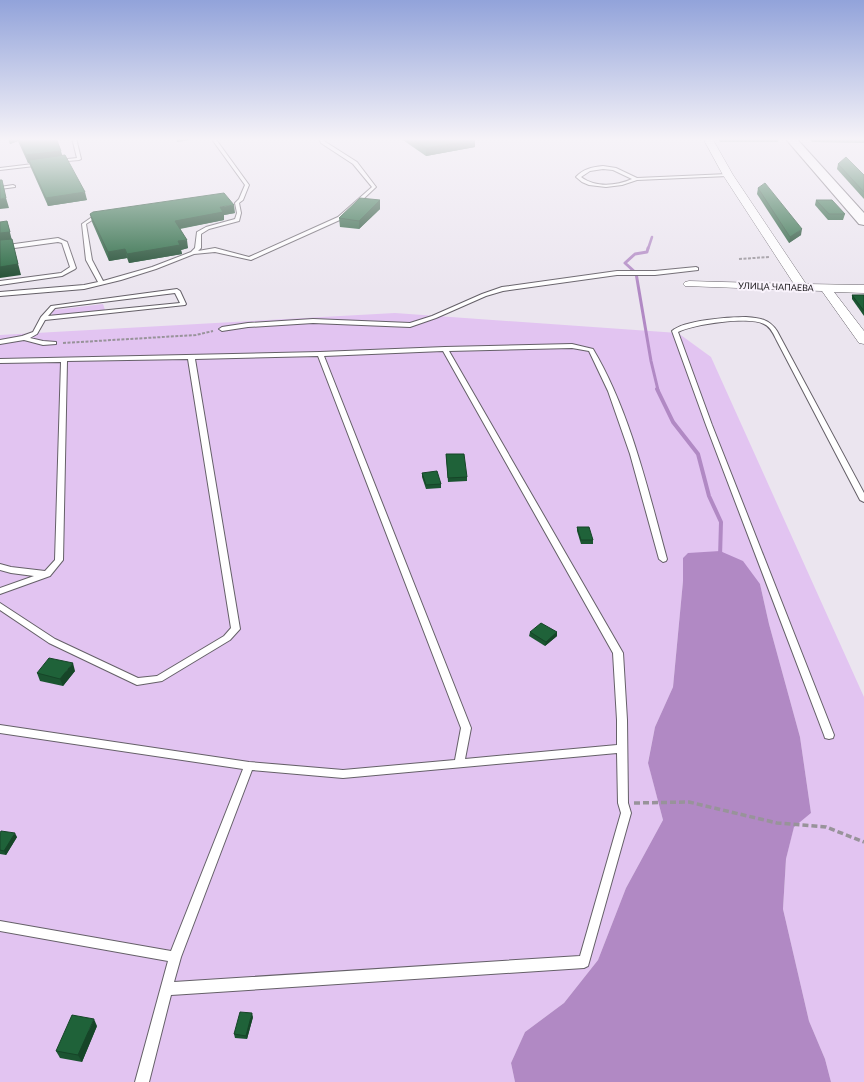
<svg xmlns="http://www.w3.org/2000/svg" width="864" height="1082" font-family="Lato,sans-serif">
<style>
.green{fill:#e2c4f1}
.water{fill:#b189c4}
.lines{fill:none;stroke-linecap:round;stroke-linejoin:round}
.stream-far2{stroke:#b189c4;stroke-width:2.5}
.stream-far1{stroke:#b189c4;stroke-width:3}
.stream{stroke:#b189c4;stroke-width:4}
.lane-casing{stroke:#656068;stroke-width:2}
.street-casing{stroke:#656068;stroke-width:1}
.secondary-casing{stroke:#656068;stroke-width:2}
.path-far1{stroke:#98939a;stroke-width:2;stroke-dasharray:3 1.5;stroke-linecap:butt}
.path{stroke:#98939a;stroke-width:3.5;stroke-dasharray:6 3;stroke-linecap:butt}
.lane{fill:#fff;fill-rule:evenodd}
.street{fill:#fff;fill-rule:evenodd}
.secondary{fill:#fff;fill-rule:evenodd}
.wall{fill:#1b5431}
.shaded-wall{fill:#164528}
.building{fill:#1f6239;stroke:#164528}
.labels{text-anchor:middle;stroke-width:4;stroke-linejoin:round;paint-order:stroke}
.far-street-label{font-size:9px;fill:#232124;stroke:#f9f3fc}
</style>
<rect width="100%" height="100%" fill="#ebe5ef"/>
<g class="green">
<polygon points="103,304 105,310 57,315 52,315 51,313 54,310"/>
<polygon points="395,313 678,333 711,357 864,697 864,1082 831,1082 825,1059 809,1021 783,909 786,859 794,826 811,813 800,737 769,624 760,584 683,558 683,581 673,687 655,727 648,762 663,820 626,888 598,960 564,1003 525,1032 511,1063 515,1082 0,1082 0,335"/>
</g>
<polygon class="water" points="720,551 743,561 760,584 769,624 800,737 811,813 794,827 786,859 783,909 809,1021 825,1059 831,1082 515,1082 511,1063 525,1032 564,1003 598,960 626,888 663,820 648,763 655,727 673,687 683,581 683,558 688,553"/>
<g class="lines">
<polyline class="stream-far2" points="648,249 652,237"/>
<polyline class="stream-far1" points="648,248 647,252 635,254 625,263 636,273 651,361 658,390"/>
<polyline class="stream" points="657,389 673,422 698,454 709,496 721,522 720,557"/>
<g class="lane-casing">
<g id="lane">
<polygon points="72,138 76,138 81,159 79,160 56,162 56,161 58,160 77,158"/>
<polygon points="211,138 215,138 249,185 243,200 239,203 241,213 239,221 209,229 201,234 201,248 198,251 215,248 249,257 338,217 372,187 353,164 321,143 319,138 323,138 324,141 357,162 376,187 342,219 251,260 215,252 194,254 156,269 121,280 84,289 0,296 0,292 84,285 98,282 86,260 82,224 95,215 97,216 97,217 86,224 92,260 103,281 152,267 191,252 195,248 197,232 206,227 235,219 237,213 235,203 239,199 245,185"/>
<polygon points="41,163 43,164 43,165 0,170 0,168"/>
<path d="M603,166l13,2 21,10 91,-4 2,1 -2,1 -91,4 -15,5 -16,2 -17,-2 -7,-3 -6,-5c7,-8 16,-10 27,-11zM603,169l10,1 19,9c-16,7 -36,9 -51,-2l9,-6z"/>
<polygon points="13,185 15,186 15,187 0,189 0,187"/>
<polygon points="58,238 67,242 76,268 75,269 62,276 0,285 0,281 61,273 70,267 62,243 58,242 0,250 0,246"/>
<polygon points="696,267 698,268 698,270 655,275 617,275 503,291 486,296 436,318 410,327 313,323 248,327 222,331 219,329 222,327 248,323 313,319 410,323 432,316 482,294 502,287 617,271 655,271"/>
<path d="M177,289l3,2 6,13 -1,1 -140,15 -8,14 -7,4 13,3 13,1v2l-13,1 -19,-5 -24,4v-4l22,-4 11,-4 8,-15 10,-11zM175,293l5,10 -132,13 7,-8z"/>
<path d="M746,317c14,1 23,2 31,14l87,162v9l-4,-2 -83,-159c-3,-6 -6,-14 -13,-17 -15,-8 -70,0 -86,8l34,93 122,310 -1,3 -4,1 -4,-1 -1,-3 -118,-310 -34,-94c12,-11 57,-14 74,-14z"/>
<path d="M572,344l21,5c37,62 55,141 74,210l-1,2 -3,1 -4,-3 -29,-105 -22,-63 -19,-40 -17,-3 -123,3 174,302 4,67 1,83 3,10 -43,153 -4,2 -413,27 -22,87h-14l33,-121 -168,-30v-10l171,30 72,-182 -243,-36v-8l249,37 94,8 112,-10 6,-32 -143,-372 -123,3 45,270 -10,11 -68,41 -25,4 -88,-42 -49,-33v-7l55,36 83,39 19,-2 67,-40 7,-8 -43,-269 -121,2 -4,199 -13,16 -50,18v-6l34,-12 -23,-3 -11,-3v-6l11,3 34,4 10,-11 6,-198 -61,1v-4l320,-7 125,-5zM443,351l170,302 4,67v25l-152,14 6,-31 -147,-372zM617,753l1,50 3,10 -41,143 -406,26 7,-25 71,-187 91,8z"/>
</g>
</g>
<g class="street-casing">
<polygon id="street" points="703,138 712,138 733,175 806,284 864,285 864,293 834,292 864,331 864,344 859,343 822,291 685,286 683,284 685,282 689,281 794,284 723,175"/>
</g>
<g class="secondary-casing">
<polygon id="secondary" points="785,138 796,138 864,213 864,225 859,224"/>
</g>
<g class="path-far1">
<polyline points="739,259 769,257"/>
<polyline points="63,343 196,335 213,331"/>
</g>
<polyline class="path" points="634,803 689,802 777,823 826,827 864,842"/>
<use href="#lane" class="lane"/>
<use href="#street" class="street"/>
<use href="#secondary" class="secondary"/>
</g>
<g class="wall">
<polygon points="8,138 56,138 62,156 87,200 48,206 31,168 29,163 28,163 18,141 10,144"/>
<polygon points="400,138 473,138 475,140 475,147 426,156"/>
<polygon points="718,138 779,138 778,142 720,142"/>
<polygon points="809,138 864,138 864,143 812,142"/>
<polygon points="838,164 864,175 864,199 837,169"/>
<polygon points="758,188 801,235 789,243 757,194"/>
<polygon points="380,200 380,209 359,229 340,227 339,218"/>
<polygon points="816,200 845,214 843,220 828,220 815,205"/>
<polygon points="235,213 224,215 224,220 180,229 188,248 181,250 182,254 129,263 127,258 109,261 92,222 90,214"/>
<polygon points="852,295 864,295 864,316 852,299"/>
<polygon points="446,454 467,477 467,481 448,482"/>
<polygon points="422,473 441,484 441,488 426,489 422,477"/>
<polygon points="577,527 593,540 593,544 581,544 577,531"/>
<polygon points="530,632 557,632 557,636 545,646 529,636"/>
<polygon points="75,671 63,686 40,681 37,673"/>
<polygon points="0,833 17,837 6,855 0,854"/>
<polygon points="253,1017 247,1039 235,1038 234,1034"/>
<polygon points="97,1026 82,1062 60,1058 56,1051"/>
</g>
<g class="shaded-wall">
<polygon points="8,138 18,138 18,141 10,144"/>
<polygon points="176,138 191,138 191,140 177,142"/>
<polygon points="475,140 475,147 426,156 426,148"/>
<polygon points="61,151 63,158 29,160 29,163 28,163 26,155"/>
<polygon points="85,192 87,200 48,206 46,198"/>
<polygon points="6,198 9,208 0,209 0,199"/>
<polygon points="380,200 380,209 359,229 359,221"/>
<polygon points="234,205 235,213 224,215 224,220 177,229 175,221 220,207"/>
<polygon points="7,221 21,275 0,278 0,233"/>
<polygon points="802,229 801,235 789,243 790,237"/>
<polygon points="187,240 188,248 181,250 182,254 129,263 127,254 178,241"/>
<polygon points="125,249 127,258 109,261 108,252"/>
<polygon points="557,632 557,636 545,646 546,642"/>
<polygon points="73,663 75,671 63,686 60,679"/>
<polygon points="15,833 17,837 6,855 4,851"/>
<polygon points="252,1013 253,1017 247,1039 246,1036"/>
<polygon points="94,1019 97,1026 82,1062 78,1055"/>
</g>
<g class="building">
<polygon points="19,138 56,138 61,151 26,155"/>
<polygon points="411,138 473,138 475,140 426,148"/>
<polygon points="65,155 85,192 46,198 29,160"/>
<polygon points="846,157 864,175 864,192 838,164"/>
<polygon points="0,180 2,180 6,198 0,199"/>
<polygon points="765,183 802,229 790,237 758,188"/>
<polygon points="224,193 234,205 220,207 223,212 175,221 187,240 178,241 180,245 127,254 125,249 108,252 90,214 93,212"/>
<polygon points="360,198 380,200 359,221 339,218"/>
<polygon points="816,200 832,200 845,214 829,214"/>
<polygon points="7,221 10,232 0,233 0,222"/>
<polygon points="12,239 18,264 0,267 0,240"/>
<polygon points="852,295 864,295 864,311"/>
<polygon points="446,454 464,454 467,477 448,478"/>
<polygon points="437,471 441,484 426,485 422,473"/>
<polygon points="577,527 589,527 593,540 581,540"/>
<polygon points="541,623 557,632 546,642 530,632"/>
<polygon points="49,658 73,663 60,679 37,673"/>
<polygon points="1,831 15,833 4,851 0,850 0,833"/>
<polygon points="240,1012 252,1013 246,1036 234,1034"/>
<polygon points="72,1015 94,1019 78,1055 56,1051"/>
</g>
<linearGradient id="sky" x2="0" y2="1"><stop stop-color="#92a3da"/><stop offset="0.48" stop-color="#f6f3f8"/><stop offset="1" stop-color="#f6f3f8" stop-opacity="0"/></linearGradient>
<rect width="864" height="290" fill="url(#sky)"/>
<g class="labels">
<g class="far-street-label">
<text transform="translate(776 287) rotate(2)" y="3">УЛИЦА ЧАПАЕВА</text>
</g>
</g>
</svg>
